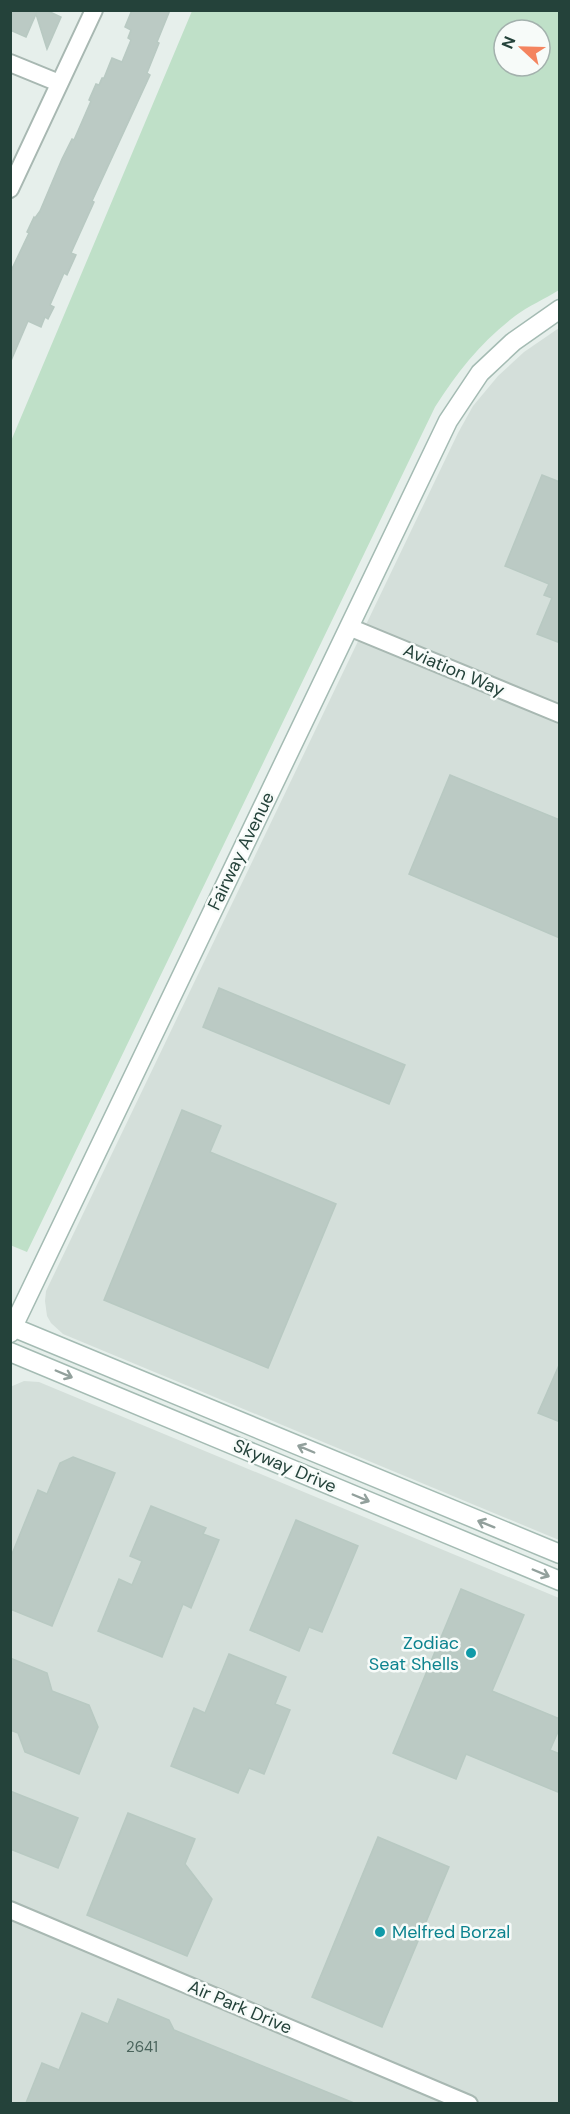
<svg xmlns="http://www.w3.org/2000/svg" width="570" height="2114" font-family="'DM Sans',sans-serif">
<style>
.built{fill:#d4dfda}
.green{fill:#bfe0c8;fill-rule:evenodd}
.building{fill:#bbcac4;stroke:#b8c9c2;stroke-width:1.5}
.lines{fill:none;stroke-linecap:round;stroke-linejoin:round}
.street-casing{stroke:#a8b8b2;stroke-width:20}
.secondary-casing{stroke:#a4bbb3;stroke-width:21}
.street{stroke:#fff;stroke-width:16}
.secondary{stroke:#fff;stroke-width:18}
.oneway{stroke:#92a09c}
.culture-dot{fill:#0f9aa8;stroke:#f7fbf9;stroke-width:2}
.labels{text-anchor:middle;stroke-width:5;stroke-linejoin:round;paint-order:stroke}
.number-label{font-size:15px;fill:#4a645c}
.street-label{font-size:18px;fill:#24423a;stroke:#f7fbf9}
.culture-label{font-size:18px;fill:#0d838f;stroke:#f7fbf9;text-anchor:end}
</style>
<rect width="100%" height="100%" fill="#e6efeb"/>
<g class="built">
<polygon points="559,328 559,1540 63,1334 51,1323 47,1316 45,1301 46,1291 458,433 473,406 498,376 524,352"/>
<polygon points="24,1381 39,1382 559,1598 559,2103 11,2103 10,1387"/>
</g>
<path class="green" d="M192,11h367v279c-14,9 -31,16 -44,26 -34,26 -57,55 -80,91l-408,845 -17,-7 1,-804zM504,30h36v36h-36z"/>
<g class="building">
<polygon points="10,10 46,10 61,17 47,49 36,14 26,37 10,30"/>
<polygon points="132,10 170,10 157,42 159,43 147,73 150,75 92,201 94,202 71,253 76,255 67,275 64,273 50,305 54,307 48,319 45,317 41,327 28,321 10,363 10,273 29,233 27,232 34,217 35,218 40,211 62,159 72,139 74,140 91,101 89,100 96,84 99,85 102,78 104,78 112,58 122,62 131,40 128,38 131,30 125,27"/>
<polygon points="542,475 560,482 560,643 537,634 552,598 544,595 549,584 505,566"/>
<polygon points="450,775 560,820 560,938 409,874"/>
<polygon points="219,988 405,1065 389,1104 203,1027"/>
<polygon points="182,1110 221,1126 210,1152 336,1204 268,1368 104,1300"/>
<polygon points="560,1363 560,1422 538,1413"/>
<polygon points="73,1457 115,1473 52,1626 10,1609 10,1559 38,1490 47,1494 60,1463"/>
<polygon points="151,1506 206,1528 203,1534 219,1540 191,1608 183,1604 162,1657 98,1631 119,1579 132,1585 142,1561 130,1556"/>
<polygon points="296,1520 358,1546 322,1632 309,1627 299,1651 250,1630"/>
<polygon points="461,1589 524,1615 492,1691 560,1719 560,1727 550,1750 560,1754 560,1793 466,1754 456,1779 393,1753"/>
<polygon points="229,1654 286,1677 275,1704 290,1710 264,1774 249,1768 238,1793 171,1766 194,1708 205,1713"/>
<polygon points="10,1658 47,1673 52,1691 89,1705 98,1727 79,1774 25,1752 18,1733 10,1730"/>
<polygon points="10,1791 78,1818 58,1868 10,1849"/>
<polygon points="128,1813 195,1839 185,1864 212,1899 187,1956 87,1915"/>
<polygon points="378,1837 449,1867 382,2027 312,1997"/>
<polygon points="118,1999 169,2020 174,2030 354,2103 26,2103 42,2063 59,2070 82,2013 108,2024"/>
</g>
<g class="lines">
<g class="street-casing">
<g id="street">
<polyline points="10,63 59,83"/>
<polyline points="10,189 94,10"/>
<polyline points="349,627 560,714"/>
<polyline points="10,1910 469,2104"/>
</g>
</g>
<g class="secondary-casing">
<g id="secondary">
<polyline points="10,1326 560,1554"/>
<polyline points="10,1333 448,421 480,373 513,342 560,309"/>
<polyline points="10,1352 560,1581"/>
</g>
</g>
<use href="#street" class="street"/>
<use href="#secondary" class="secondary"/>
</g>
<defs><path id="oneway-shaft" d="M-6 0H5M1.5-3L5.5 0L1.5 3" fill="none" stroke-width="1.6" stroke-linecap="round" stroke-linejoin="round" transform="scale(1.5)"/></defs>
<g class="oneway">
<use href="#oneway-shaft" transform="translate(64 1374) rotate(23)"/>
<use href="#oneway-shaft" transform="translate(306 1449) rotate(-157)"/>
<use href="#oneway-shaft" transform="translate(361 1498) rotate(23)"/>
<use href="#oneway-shaft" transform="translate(486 1524) rotate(-158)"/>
<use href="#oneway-shaft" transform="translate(541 1573) rotate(23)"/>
</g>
<g class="culture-dot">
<circle cx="471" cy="1653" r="6"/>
<circle cx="380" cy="1932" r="6"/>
</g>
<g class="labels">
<g class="number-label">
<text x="142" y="2052">2641</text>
</g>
<g class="street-label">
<text transform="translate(454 670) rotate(23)" y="6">Aviation Way</text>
<text transform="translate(241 851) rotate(-64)" y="6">Fairway Avenue</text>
<text transform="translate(285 1466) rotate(23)" y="6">Skyway Drive</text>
<text transform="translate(240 2007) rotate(23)" y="6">Air Park Drive</text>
</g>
<g class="culture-label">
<text x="459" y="1649">Zodiac<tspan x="459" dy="21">Seat Shells</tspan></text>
<text x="392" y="1938" text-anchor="start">Melfred Borzal</text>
</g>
</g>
<rect width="570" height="2114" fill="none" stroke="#24423a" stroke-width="24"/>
<g transform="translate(522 48) rotate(292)"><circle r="28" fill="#f7fbf9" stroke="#a3b1ad" stroke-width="1.5"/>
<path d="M0-4.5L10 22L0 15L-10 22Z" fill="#f4845f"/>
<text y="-9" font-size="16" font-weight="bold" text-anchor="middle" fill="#24423a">N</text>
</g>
</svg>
